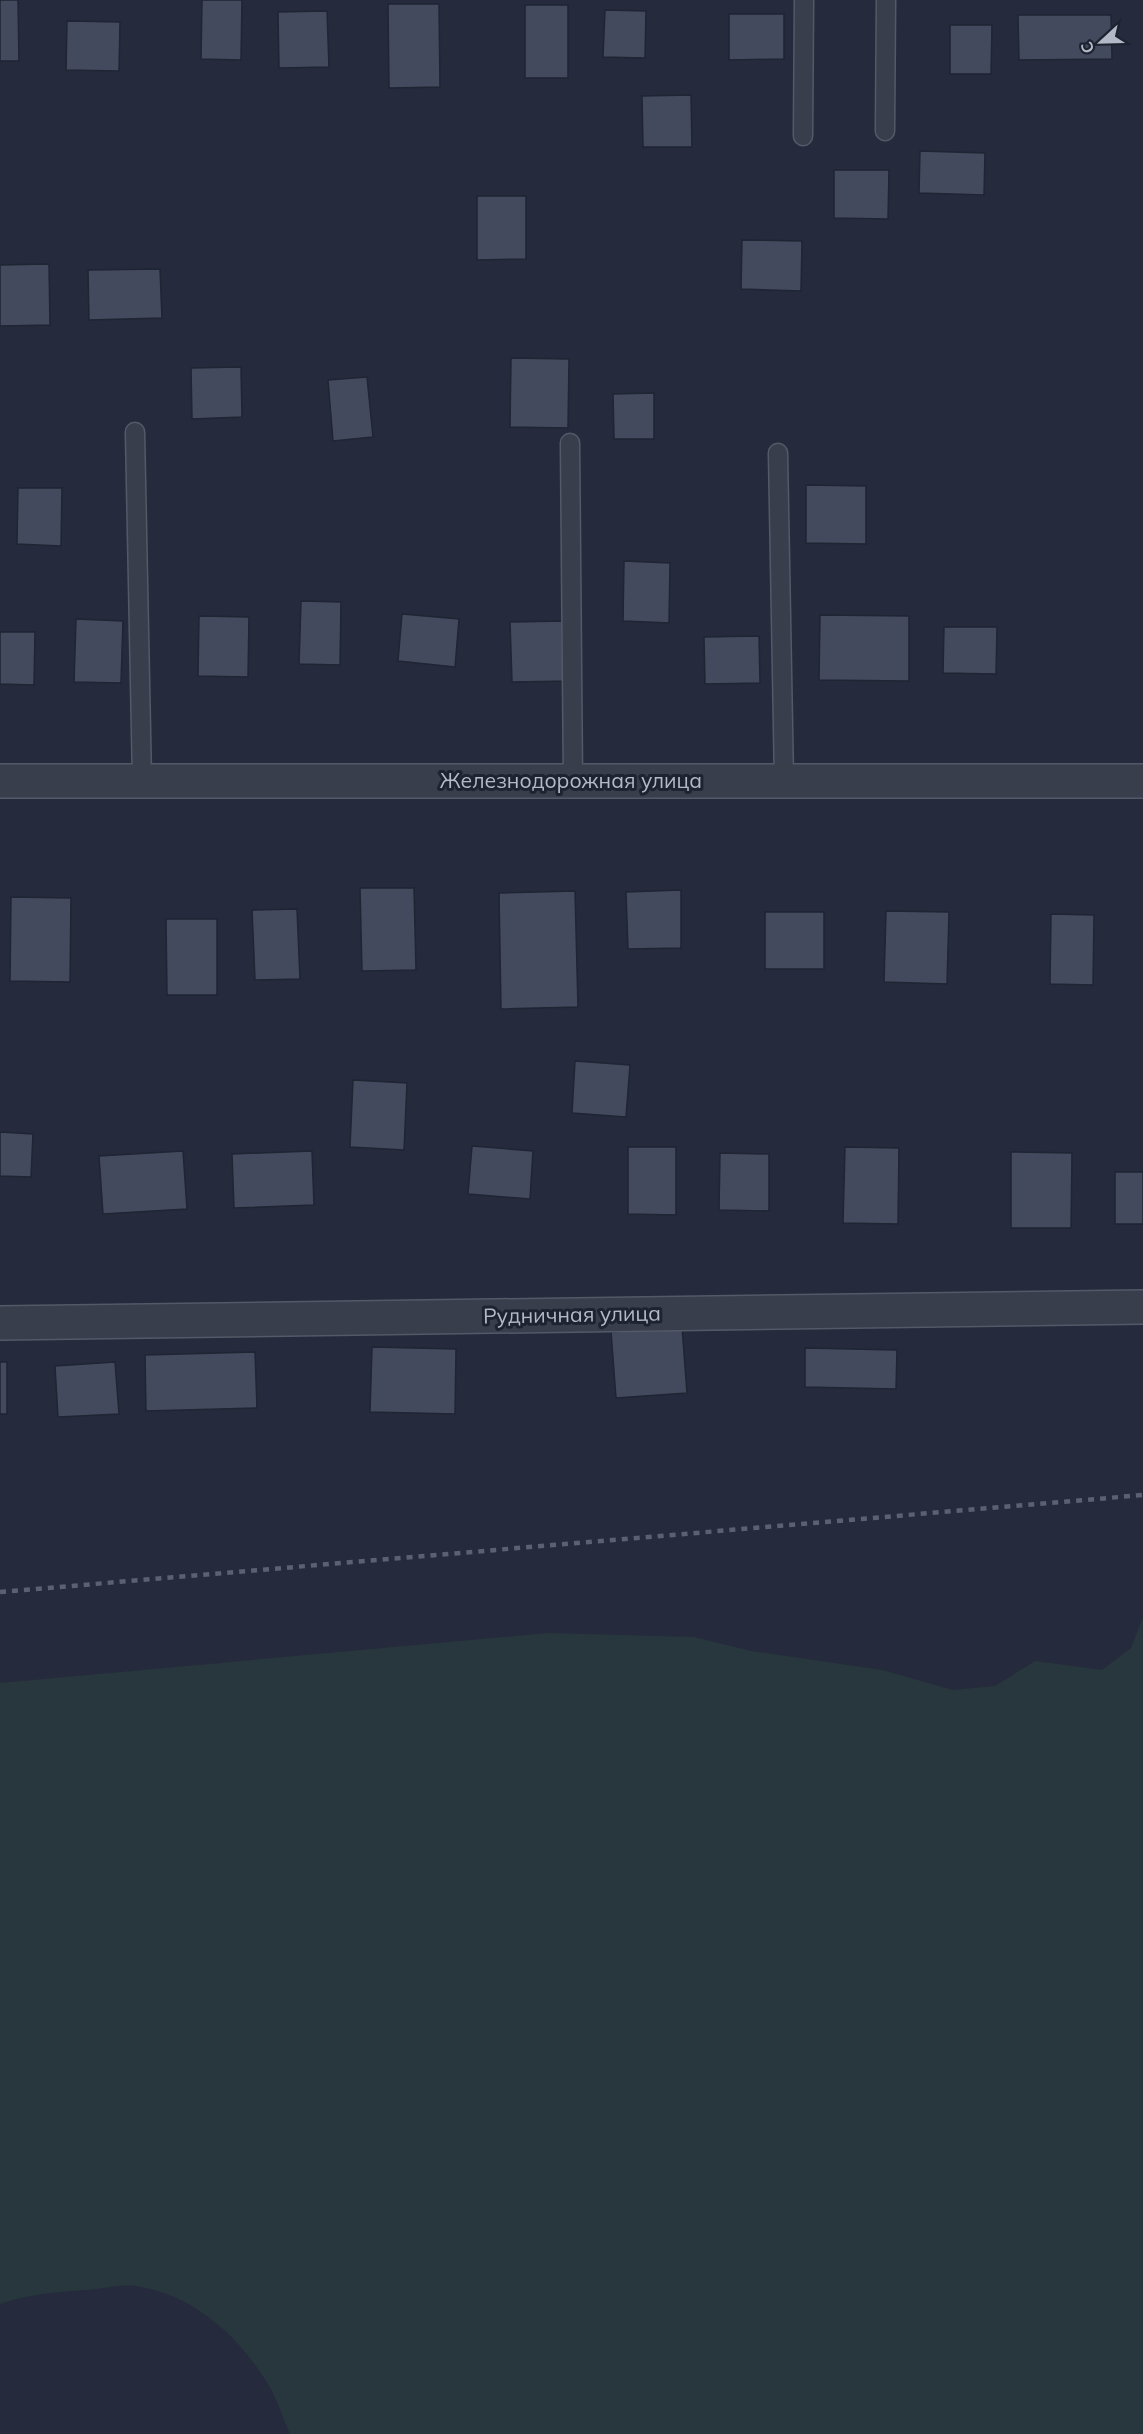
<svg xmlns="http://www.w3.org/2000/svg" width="1143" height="2434" font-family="Mulish,sans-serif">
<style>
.green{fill:#27373d}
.building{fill:#444a5d;stroke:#1f2533;stroke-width:1.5}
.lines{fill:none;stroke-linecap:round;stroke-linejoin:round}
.lane-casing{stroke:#535967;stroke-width:21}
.street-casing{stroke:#535967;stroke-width:36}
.lane{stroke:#383e4c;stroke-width:18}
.street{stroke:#383e4c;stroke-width:33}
.rail{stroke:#5b6173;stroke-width:4.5;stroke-dasharray:6 6;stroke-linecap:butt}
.labels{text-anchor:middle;stroke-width:6;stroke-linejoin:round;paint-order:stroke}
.street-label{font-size:21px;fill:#b4b9c7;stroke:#1d2331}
</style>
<rect width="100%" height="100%" fill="#252b3c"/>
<path class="green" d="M1143,1617v817h-853c-7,-16 -13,-35 -22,-50 -30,-49 -74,-89 -132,-98 -16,-2 -35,3 -50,4 -29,2 -58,4 -86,14v-621l548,-50 146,4 57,14 131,19 71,20 42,-4 40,-25 67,9 29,-22z"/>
<g class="building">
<polygon points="0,0 18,0 19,61 0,61"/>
<polygon points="202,0 242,0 241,60 201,59"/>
<polygon points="388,4 439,4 440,87 389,88"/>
<rect x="525" y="5" width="43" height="73"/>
<polygon points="605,10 646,11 645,58 603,57"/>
<polygon points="327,11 329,67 279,68 278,12"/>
<polygon points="729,14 784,14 784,59 729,60"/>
<polygon points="1018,15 1111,15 1112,59 1019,60"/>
<polygon points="67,21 120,22 119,71 66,70"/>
<polygon points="950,25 992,25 991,74 950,74"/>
<polygon points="691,95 692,147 643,147 642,96"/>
<polygon points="920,151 985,153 984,195 919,193"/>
<polygon points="834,170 889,170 888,219 834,218"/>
<polygon points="477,196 526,196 526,259 477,260"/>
<polygon points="742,240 802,241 801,291 741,289"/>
<polygon points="49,264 50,325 0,326 0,265"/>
<polygon points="160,269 162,318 89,320 88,270"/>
<polygon points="511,358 569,359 568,428 510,427"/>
<polygon points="241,367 242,417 192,419 191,368"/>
<polygon points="367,377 373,437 333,441 328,380"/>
<polygon points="654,393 654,439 614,439 613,394"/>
<polygon points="806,485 866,486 866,544 806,543"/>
<polygon points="18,488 62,488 61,546 17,544"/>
<polygon points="624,561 670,563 669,623 623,621"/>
<polygon points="301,601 341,602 340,665 299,664"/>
<polygon points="402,614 459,619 455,667 398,661"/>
<polygon points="820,615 909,616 909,681 819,680"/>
<polygon points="199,616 249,617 248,677 198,676"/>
<polygon points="76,619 123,621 121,683 74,682"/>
<polygon points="567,621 569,681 512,682 510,622"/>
<polygon points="944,627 997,627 996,674 943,673"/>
<polygon points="0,632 35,632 34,685 0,684"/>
<polygon points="759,636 760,683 705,684 704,637"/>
<polygon points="360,888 414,888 416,970 362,971"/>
<polygon points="681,890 681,948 628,949 626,892"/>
<polygon points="575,891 578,1007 501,1009 499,893"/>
<polygon points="11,897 71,898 70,982 10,981"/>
<polygon points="297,909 300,979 255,980 252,910"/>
<polygon points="886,911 949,912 947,984 884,982"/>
<rect x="765" y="912" width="59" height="57"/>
<polygon points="1051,914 1094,915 1093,985 1050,984"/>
<polygon points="166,919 217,919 217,995 167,995"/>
<polygon points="575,1061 630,1065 626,1117 572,1113"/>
<polygon points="353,1080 407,1083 404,1150 350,1147"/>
<polygon points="0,1132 33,1134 31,1177 0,1176"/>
<polygon points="472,1146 533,1151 530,1199 468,1194"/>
<polygon points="628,1147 676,1147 676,1215 628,1214"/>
<polygon points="845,1147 899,1148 898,1224 843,1223"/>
<polygon points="183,1151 187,1209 103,1214 99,1156"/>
<polygon points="312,1151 314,1205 234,1208 232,1154"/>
<polygon points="1011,1152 1072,1153 1071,1228 1011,1228"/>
<polygon points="720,1153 769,1154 769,1211 719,1210"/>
<rect x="1115" y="1172" width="28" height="52"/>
<polygon points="682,1327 687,1393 616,1398 611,1332"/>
<polygon points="372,1347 456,1349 455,1414 370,1412"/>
<polygon points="805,1348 897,1350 896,1389 805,1387"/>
<polygon points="255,1352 257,1408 146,1411 145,1355"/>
<rect x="0" y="1362" width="7" height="52"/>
<polygon points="115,1362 119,1414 58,1417 55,1366"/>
</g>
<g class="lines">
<g class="lane-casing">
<g id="lane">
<polyline points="885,131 886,0"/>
<polyline points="803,136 804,0"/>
<polyline points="135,432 142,781"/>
<polyline points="570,443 573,781"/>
<polyline points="778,453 784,781"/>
</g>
</g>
<g class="street-casing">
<g id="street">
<polyline points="0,781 1143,781"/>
<polyline points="0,1323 1143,1307"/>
</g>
</g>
<use href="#lane" class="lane"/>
<use href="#street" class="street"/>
<polyline class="rail" points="0,1592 1143,1495"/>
</g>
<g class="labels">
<g class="street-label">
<text x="571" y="788">Железнодорожная улица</text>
<text transform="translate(572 1315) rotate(-1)" y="7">Рудничная улица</text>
</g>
</g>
<g transform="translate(1101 42) rotate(248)" stroke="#1d2331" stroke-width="4.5" paint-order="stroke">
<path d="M0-4.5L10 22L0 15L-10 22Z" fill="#b4b9c7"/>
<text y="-9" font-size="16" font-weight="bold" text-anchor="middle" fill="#b4b9c7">С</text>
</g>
</svg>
